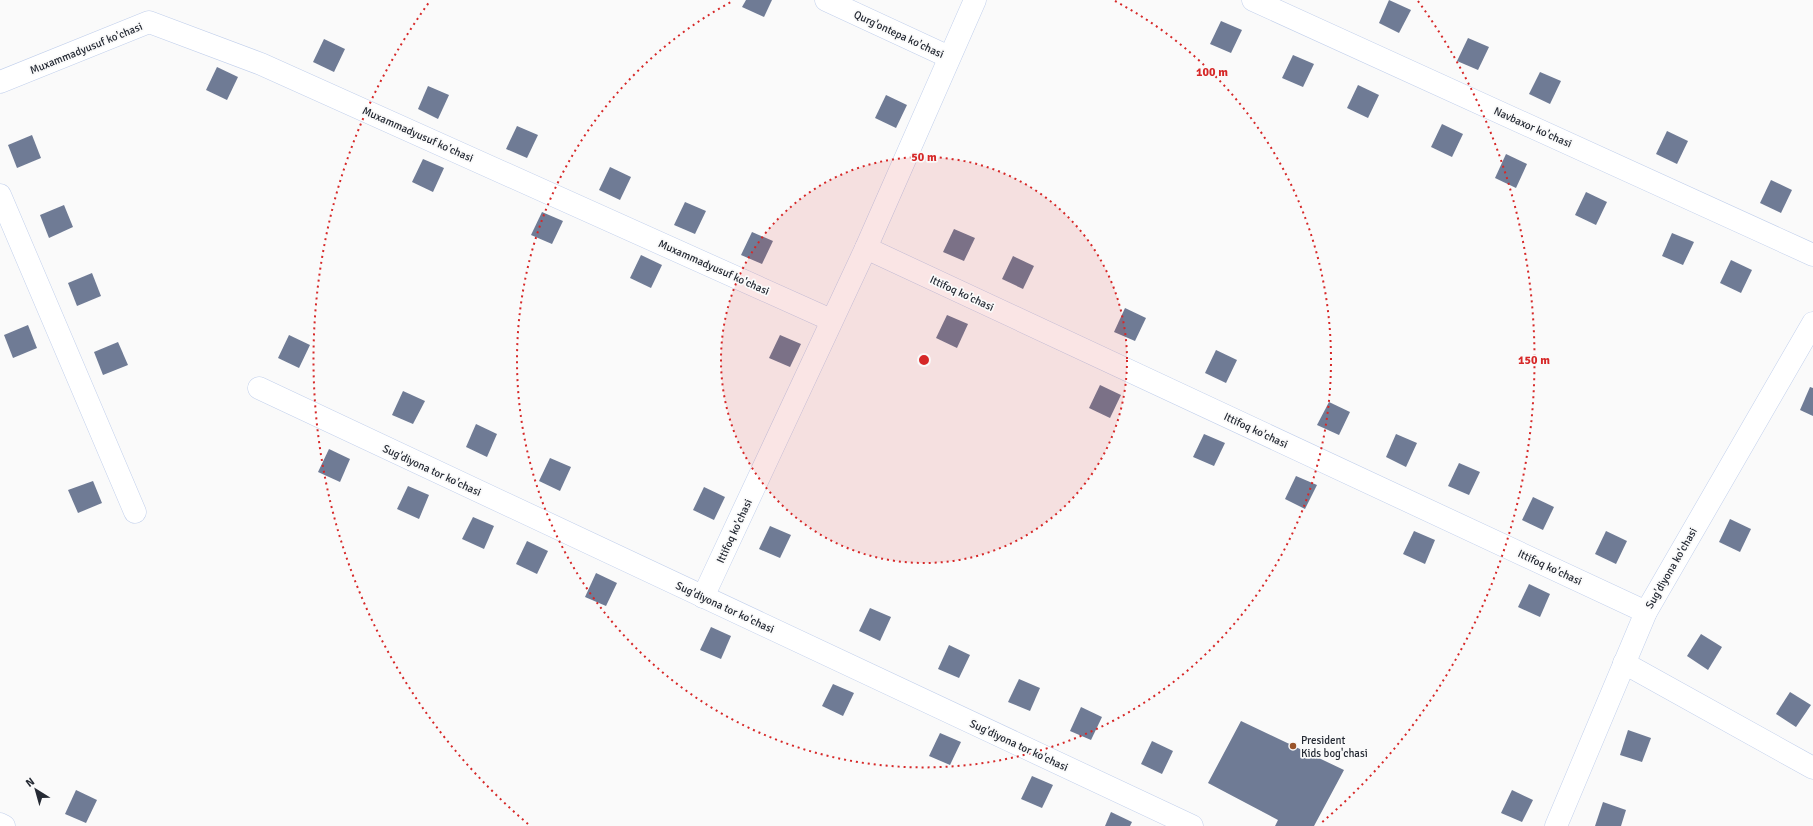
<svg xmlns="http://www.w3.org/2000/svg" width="1813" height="826" font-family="Signika,sans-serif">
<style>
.building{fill:#6f7b95}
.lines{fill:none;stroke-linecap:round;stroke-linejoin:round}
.minor-casing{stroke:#c2d0ec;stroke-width:23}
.minor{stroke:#fff;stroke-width:22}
.ring{fill:none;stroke:#d62828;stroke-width:2;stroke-dasharray:2 4}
.poi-dot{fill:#9a542b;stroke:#fafafa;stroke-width:1.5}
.labels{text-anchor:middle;stroke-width:3.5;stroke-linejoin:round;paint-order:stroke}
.street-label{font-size:11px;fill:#252a34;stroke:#fafafa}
.poi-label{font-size:11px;fill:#252a34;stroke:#fafafa;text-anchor:start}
.centre{fill:#d62828;stroke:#fafafa;stroke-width:2}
.ring-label{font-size:12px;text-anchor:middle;font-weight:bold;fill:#d62828;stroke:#fafafa;stroke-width:3.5;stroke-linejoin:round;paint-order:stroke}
</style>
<rect width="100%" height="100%" fill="#fafafa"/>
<g class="building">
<polygon points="746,0 772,0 764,17 742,7"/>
<polygon points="1389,0 1411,10 1399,33 1379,23"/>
<polygon points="1221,21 1242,30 1231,53 1210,44"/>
<polygon points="1468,38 1489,47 1478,70 1457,61"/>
<polygon points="324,39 345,49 334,72 313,62"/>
<polygon points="1293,55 1314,64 1303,87 1282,78"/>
<polygon points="217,67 238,77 227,100 206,90"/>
<polygon points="1540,72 1561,81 1550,104 1529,94"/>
<polygon points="1358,85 1379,95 1368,118 1347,108"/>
<polygon points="428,86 449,95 438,119 418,109"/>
<polygon points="886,95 907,105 896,128 875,118"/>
<polygon points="1442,124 1463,134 1452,157 1431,147"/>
<polygon points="517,126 538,135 527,158 506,149"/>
<polygon points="1667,131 1688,141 1677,164 1656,154"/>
<polygon points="32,135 41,158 17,168 8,145"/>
<polygon points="1506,154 1527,164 1516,188 1495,178"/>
<polygon points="423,159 444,168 433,192 412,182"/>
<polygon points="610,167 631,177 620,200 599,190"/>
<polygon points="1771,180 1792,190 1781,213 1760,203"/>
<polygon points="1586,192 1607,202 1596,225 1575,215"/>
<polygon points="685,202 706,211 695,234 674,225"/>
<polygon points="64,205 73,227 49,238 40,215"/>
<polygon points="542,212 563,221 552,244 531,235"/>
<polygon points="954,229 975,238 964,261 943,252"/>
<polygon points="752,232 773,241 762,264 741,255"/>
<polygon points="1672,233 1694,242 1683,265 1662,256"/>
<polygon points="641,255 662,265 651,288 630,278"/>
<polygon points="1013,256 1034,266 1023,289 1002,279"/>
<polygon points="1731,260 1752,270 1741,293 1720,283"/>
<polygon points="92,273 101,296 77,306 68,283"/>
<polygon points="1125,308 1146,318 1135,341 1114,332"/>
<polygon points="947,315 968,324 957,348 936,338"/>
<polygon points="28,325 37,348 13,358 4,335"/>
<polygon points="289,335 310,345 299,368 278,358"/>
<polygon points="780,335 801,344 790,367 769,358"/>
<polygon points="118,342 128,365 103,375 94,352"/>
<polygon points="1216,350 1237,360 1226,383 1205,373"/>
<polygon points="1100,385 1121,395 1110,418 1089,408"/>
<polygon points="1810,387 1813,388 1813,416 1800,410"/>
<polygon points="403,391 425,401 413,424 392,415"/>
<polygon points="1329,402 1350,412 1339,435 1317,425"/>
<polygon points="476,424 497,434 487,457 466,447"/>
<polygon points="1204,434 1225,443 1214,466 1193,457"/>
<polygon points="1396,434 1417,443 1406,467 1386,457"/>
<polygon points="329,449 350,459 340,482 318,472"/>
<polygon points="550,458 571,467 560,491 539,481"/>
<polygon points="1459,463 1480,472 1469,495 1448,486"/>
<polygon points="1296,476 1317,485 1305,509 1285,499"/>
<polygon points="93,481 102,503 78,513 68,490"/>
<polygon points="408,486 429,495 419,519 397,509"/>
<polygon points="704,487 725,497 714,520 693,510"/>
<polygon points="1533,497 1554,507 1543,530 1522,520"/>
<polygon points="473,517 494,526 484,549 462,539"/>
<polygon points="1730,519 1751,529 1740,552 1719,542"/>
<polygon points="770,526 791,535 780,558 759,549"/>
<polygon points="1414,531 1435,540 1425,564 1403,554"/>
<polygon points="1606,531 1627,541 1616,564 1595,554"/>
<polygon points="527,541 548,551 537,574 516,564"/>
<polygon points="596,573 617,583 606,606 585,597"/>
<polygon points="1529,584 1550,594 1540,617 1518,607"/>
<polygon points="870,608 891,617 880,641 859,631"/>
<polygon points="711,627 731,636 721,659 700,650"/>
<polygon points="1701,634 1722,647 1708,670 1687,656"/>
<polygon points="949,645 970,655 959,678 938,669"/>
<polygon points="1019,679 1040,688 1030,711 1008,702"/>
<polygon points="833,684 854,693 843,716 822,706"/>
<polygon points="1790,692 1811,705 1796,727 1776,714"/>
<polygon points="1081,707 1102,717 1091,740 1070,731"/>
<polygon points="1241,721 1344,770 1314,826 1275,826 1278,820 1208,783"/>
<polygon points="1628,730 1651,738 1642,762 1620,755"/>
<polygon points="940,733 961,742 950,765 929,756"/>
<polygon points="1152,741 1173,751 1162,774 1141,764"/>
<polygon points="1032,776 1053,785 1042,808 1021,799"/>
<polygon points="76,790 97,800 86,823 65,814"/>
<polygon points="1512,790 1533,800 1522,822 1501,813"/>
<polygon points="1603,802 1626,810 1621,826 1595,826"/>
<polygon points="1111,812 1132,822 1130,826 1105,826"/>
</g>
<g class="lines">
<g class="minor-casing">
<g id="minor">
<polyline points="826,0 949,57"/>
<polyline points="1253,0 1813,255"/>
<polyline points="0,82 149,22 261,64 831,320"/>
<polyline points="0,195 135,512"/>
<polyline points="866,248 1646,612"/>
<polyline points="259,388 1192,826"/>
<polyline points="703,597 866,248 975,0"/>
<polyline points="1624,663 1813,768"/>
<polyline points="0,824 4,826"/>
<polyline points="1556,826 1646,612 1813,323"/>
</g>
</g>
<use href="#minor" class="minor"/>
</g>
<circle cx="924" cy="360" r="203" fill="#d62828" fill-opacity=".12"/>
<g class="ring">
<circle cx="924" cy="360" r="203"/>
<path d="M1115 1A407 407 0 1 1 733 1"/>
<path d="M528 824A610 610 0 0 1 430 1M1418 1A610 610 0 0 1 1320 824"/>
</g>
<circle class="poi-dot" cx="1293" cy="746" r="4"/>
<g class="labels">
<g class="street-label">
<text transform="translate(899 34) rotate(25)" y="4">Qurg'ontepa ko'chasi</text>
<text transform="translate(86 48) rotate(-22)" y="4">Muxammadyusuf ko'chasi</text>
<text transform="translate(1533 127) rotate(24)" y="4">Navbaxor ko'chasi</text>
<text transform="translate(418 134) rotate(24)" y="4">Muxammadyusuf ko'chasi</text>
<text transform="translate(714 267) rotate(24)" y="4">Muxammadyusuf ko'chasi</text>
<text transform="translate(962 293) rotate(25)" y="4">Ittifoq ko'chasi</text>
<text transform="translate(1256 430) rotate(25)" y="4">Ittifoq ko'chasi</text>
<text transform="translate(432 470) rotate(25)" y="4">Sug'diyona tor ko'chasi</text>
<text transform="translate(734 531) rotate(-65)" y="4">Ittifoq ko'chasi</text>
<text transform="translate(1550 567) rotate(25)" y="4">Ittifoq ko'chasi</text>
<text transform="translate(1671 568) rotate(-60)" y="4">Sug'diyona ko'chasi</text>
<text transform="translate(725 607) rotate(25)" y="4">Sug'diyona tor ko'chasi</text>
<text transform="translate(1019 745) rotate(25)" y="4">Sug'diyona tor ko'chasi</text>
</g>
<g class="poi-label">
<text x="1301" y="744">President<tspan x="1301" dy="13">Kids bog'chasi</tspan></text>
</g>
</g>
<circle cx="924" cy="360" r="6" class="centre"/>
<g class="ring-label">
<text x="1212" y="76">100 m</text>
<text x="924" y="161">50 m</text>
<text x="1534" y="364">150 m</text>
</g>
<g transform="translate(36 790) rotate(323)" stroke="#fafafa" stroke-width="3" paint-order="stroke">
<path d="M0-3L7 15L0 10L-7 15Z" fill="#252a34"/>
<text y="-6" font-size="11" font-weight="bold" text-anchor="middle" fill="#252a34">N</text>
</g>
</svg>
